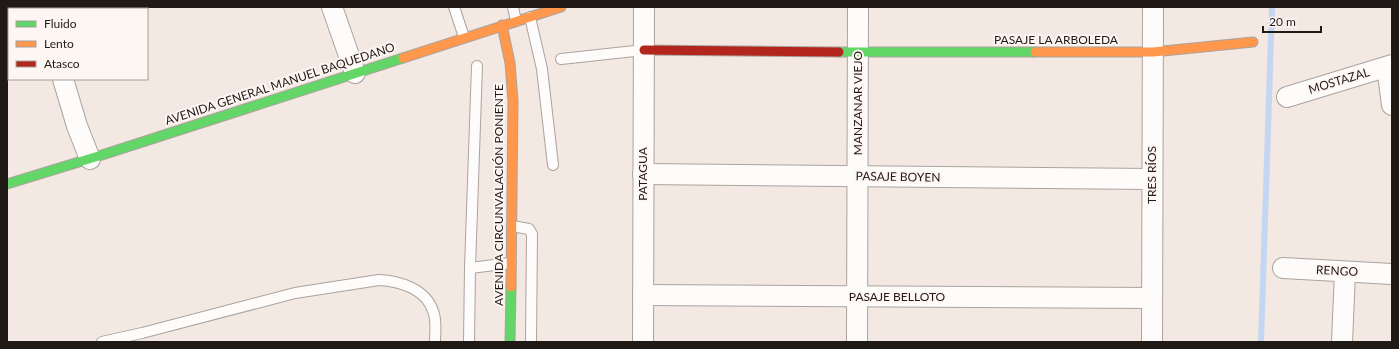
<svg xmlns="http://www.w3.org/2000/svg" width="1399" height="349" font-family="Lato,sans-serif">
<style>
.lines{fill:none;stroke-linecap:round;stroke-linejoin:round}
.stream{stroke:#c3d6f2;stroke-width:6}
.lane-casing{stroke:#aba39e;stroke-width:12}
.street-casing{stroke:#aba39e;stroke-width:22}
.fast-casing{stroke:#aba39e;stroke-width:11}
.slow-casing{stroke:#aba39e;stroke-width:11}
.jam-casing{stroke:#aba39e;stroke-width:11}
.lane{stroke:#fdfcfb;stroke-width:10}
.street{stroke:#fdfcfb;stroke-width:20}
.fast{stroke:#63d668;stroke-width:9}
.slow{stroke:#ff974d;stroke-width:9}
.jam{stroke:#b3261e;stroke-width:9}
.labels{text-anchor:middle;stroke-width:4;stroke-linejoin:round;paint-order:stroke}
.street-label{font-size:12px;fill:#201a16;stroke:#fef6f2}
</style>
<rect width="100%" height="100%" fill="#f3e8e2"/>
<g class="lines">
<polyline class="stream" points="1261,342 1272,7"/>
<g class="lane-casing">
<g id="lane">
<polyline points="454,7 464,37"/>
<polyline points="513,7 516,21"/>
<polyline points="530,17 542,69 553,165"/>
<polyline points="561,59 644,50"/>
<polyline points="477,66 470,268 511,263"/>
<polyline points="512,226 529,229 532,234 531,342"/>
<path d="M102,342l40,-9 153,-40 84,-13c21,1 47,9 54,31 4,9 2,21 2,31"/>
<polyline points="469,342 470,268"/>
</g>
</g>
<g class="street-casing">
<g id="street">
<polyline points="41,7 42,9"/>
<polyline points="332,7 355,73"/>
<polyline points="1387,67 1392,105"/>
<polyline points="63,79 77,126 90,159"/>
<polyline points="1287,97 1392,65"/>
<polyline points="643,174 1152,179"/>
<polyline points="1283,268 1392,274"/>
<polyline points="643,295 1152,298"/>
<polyline points="643,342 644,7"/>
<polyline points="857,342 858,7"/>
<polyline points="1152,342 1153,7"/>
<polyline points="1342,342 1345,272"/>
</g>
</g>
<g class="fast-casing">
<g id="fast">
<polyline points="839,52 1035,52"/>
<polyline points="7,184 105,154 403,58"/>
<polyline points="510,342 511,287"/>
</g>
</g>
<g class="slow-casing">
<g id="slow">
<polyline points="502,25 510,63 513,101 511,287"/>
<polyline points="1035,52 1153,52 1253,42"/>
<polyline points="403,58 561,7"/>
</g>
</g>
<g class="jam-casing">
<polyline id="jam" points="644,50 839,52"/>
</g>
<use href="#lane" class="lane"/>
<use href="#street" class="street"/>
<use href="#fast" class="fast"/>
<use href="#slow" class="slow"/>
<use href="#jam" class="jam"/>
</g>
<g class="labels">
<g class="street-label">
<text x="1056" y="44">PASAJE LA ARBOLEDA</text>
<text transform="translate(1339 81) rotate(-17)" y="4">MOSTAZAL</text>
<text transform="translate(280 84) rotate(-18)" y="4">AVENIDA GENERAL MANUEL BAQUEDANO</text>
<text transform="translate(858 103) rotate(-90)" y="4">MANZANAR VIEJO</text>
<text transform="translate(643 174) rotate(-90)" y="4">PATAGUA</text>
<text transform="translate(1152 175) rotate(-90)" y="4">TRES RÍOS</text>
<text transform="translate(898 177) rotate(1)" y="4">PASAJE BOYEN</text>
<text transform="translate(499 195) rotate(-90)" y="4">AVENIDA CIRCUNVALACIÓN PONIENTE</text>
<text transform="translate(1337 271) rotate(3)" y="4">RENGO</text>
<text x="897" y="301">PASAJE BELLOTO</text>
</g>
</g>
<rect width="1399" height="349" fill="none" stroke="#201a16" stroke-width="16"/>
<rect x="8" y="8" width="140" height="72" fill="#fef6f2" stroke="#a59e9a"/>
<rect x="16" y="21" width="20" height="6" fill="#63d668" stroke="#a59e9a"/>
<text x="44" y="28" font-size="12" fill="#201a16">Fluido</text>
<rect x="16" y="41" width="20" height="6" fill="#ff974d" stroke="#a59e9a"/>
<text x="44" y="48" font-size="12" fill="#201a16">Lento</text>
<rect x="16" y="61" width="20" height="6" fill="#b3261e" stroke="#a59e9a"/>
<text x="44" y="68" font-size="12" fill="#201a16">Atasco</text>
<path d="M1263 26v6h58v-6" fill="none" stroke="#201a16" stroke-width="2"/>
<text x="1269" y="26" font-size="12" fill="#201a16" stroke="#fef6f2" stroke-width="3" paint-order="stroke">20 m</text>
</svg>
